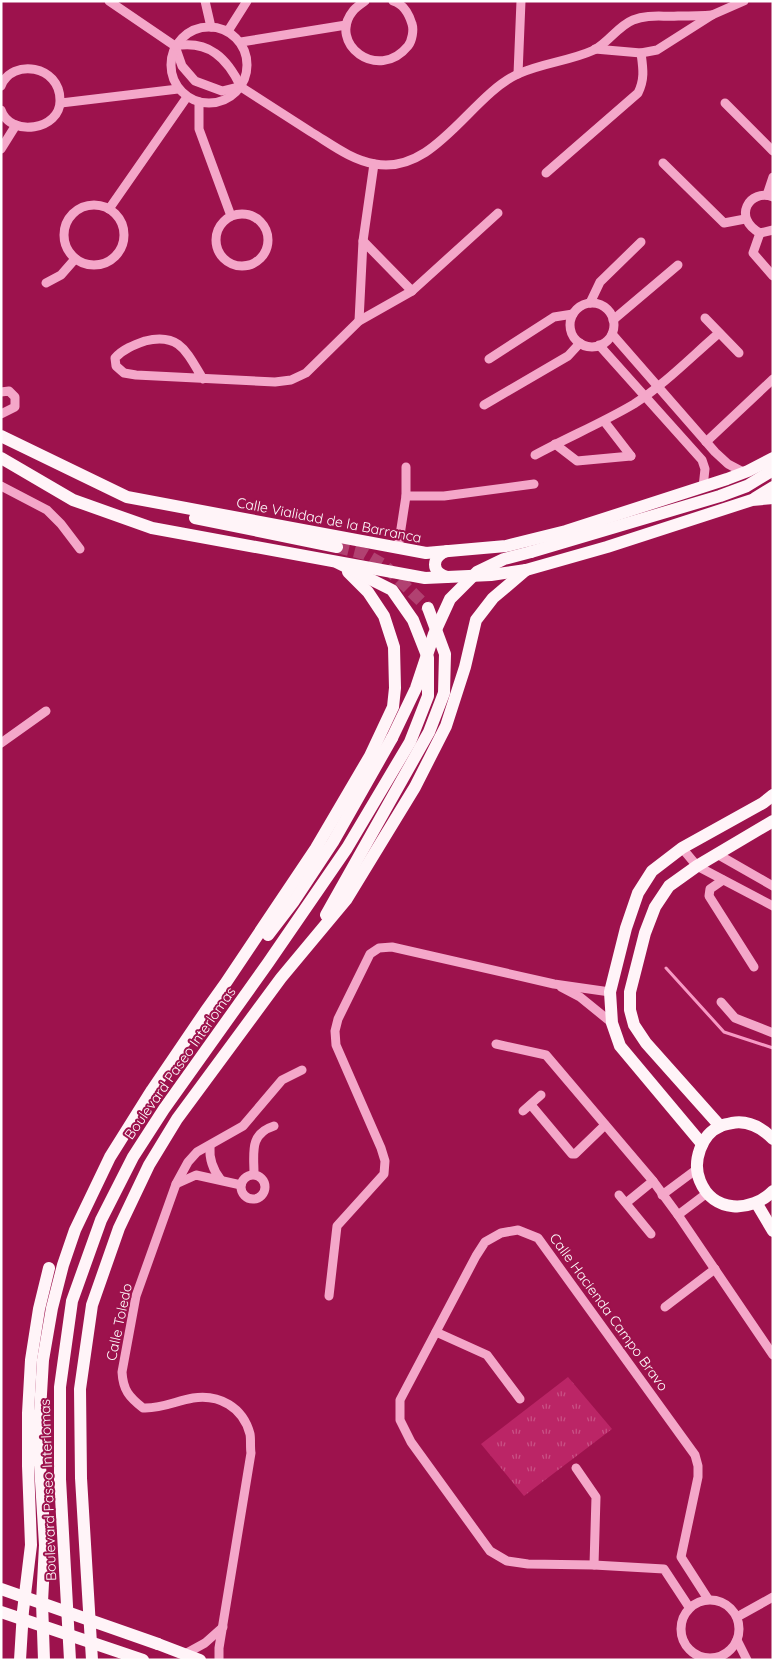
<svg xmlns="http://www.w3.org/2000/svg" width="774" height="1661" font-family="Quicksand,sans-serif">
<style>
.grass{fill:url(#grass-tufts)}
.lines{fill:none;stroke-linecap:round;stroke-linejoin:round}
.stream{stroke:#f799c4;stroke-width:3}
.major-tunnel{stroke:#b14171;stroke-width:12;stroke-dasharray:12 6;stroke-linecap:butt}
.minor{stroke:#f4a7c9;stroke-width:9}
.major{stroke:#fff4f8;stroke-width:12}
.major-bridge{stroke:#fff4f8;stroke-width:12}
.labels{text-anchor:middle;stroke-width:4;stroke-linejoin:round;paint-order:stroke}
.street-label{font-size:14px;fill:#fff;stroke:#9d124d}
</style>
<defs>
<pattern id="grass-tufts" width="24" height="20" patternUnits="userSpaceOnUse" patternTransform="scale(1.25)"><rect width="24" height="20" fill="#bb2566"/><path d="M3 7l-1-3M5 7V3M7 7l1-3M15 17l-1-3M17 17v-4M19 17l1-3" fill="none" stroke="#c95185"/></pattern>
</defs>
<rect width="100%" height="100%" fill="#9d124d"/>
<polygon class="grass" points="568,1377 612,1429 524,1496 481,1444"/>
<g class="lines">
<polyline class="stream" points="666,968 724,1032 773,1048"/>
<polyline class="major-tunnel" points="337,547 365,554 384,565 428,608"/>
<g class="minor">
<polyline points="109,1 175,46 182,66 195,81 222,91 238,87"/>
<polyline points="205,1 211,27"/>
<path d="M365,1c-4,3 -9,6 -12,10 -26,32 25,72 55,35 4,-5 6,-16 4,-22 -3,-10 -9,-20 -19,-23"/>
<circle cx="209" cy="65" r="38"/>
<polyline points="228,31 247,1"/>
<polyline points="241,42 346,25"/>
<path d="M175,46c34,-6 52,12 66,41 23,15 47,30 70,45 20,12 40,28 64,32 60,11 95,-68 143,-90 24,-11 52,-13 76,-24 14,-7 24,-24 39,-30 15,-6 29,-3 45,-4 11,0 22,0 34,-1"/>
<polyline points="595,49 641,53 657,50 712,15 744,1"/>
<polyline points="518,74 521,1"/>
<path d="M1,86c11,-28 59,-21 59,14 1,30 -50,38 -59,10"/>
<polyline points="199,102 199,129 231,216"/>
<polyline points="61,103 178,89"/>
<polyline points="725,103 773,151"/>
<polyline points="1,149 16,125"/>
<polyline points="663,163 724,223 745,219"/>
<path d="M546,173l92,-80c7,-14 5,-25 3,-40"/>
<polyline points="767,195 773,177"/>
<path d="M773,197c-24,-9 -41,21 -13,36l13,-3"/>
<circle cx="94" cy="235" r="30"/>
<polyline points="109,209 187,97"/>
<circle cx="242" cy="240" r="26"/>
<polyline points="760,233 753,253 773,276"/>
<polyline points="363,241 412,291"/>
<polyline points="46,283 61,275 75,259"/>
<polyline points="590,303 600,282 641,242"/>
<circle cx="592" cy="325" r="22"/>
<polyline points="705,318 739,353"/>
<polyline points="613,320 678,265"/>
<polyline points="359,321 363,241 374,164"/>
<polyline points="612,334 715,452 728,464 745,473"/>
<polyline points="599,345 702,460 705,469 703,487"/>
<polyline points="489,359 554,317 573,314"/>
<path d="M203,379c-16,-26 -23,-47 -58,-38 -11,4 -22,8 -30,17l1,8 8,7 12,2 139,7 16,-2 15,-7 53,-52 53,-30 86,-78"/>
<polyline points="1,392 9,391 15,397 15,407 1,414"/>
<polyline points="484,405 568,356 580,343"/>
<polyline points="604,421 631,456"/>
<polyline points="706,442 773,379"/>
<polyline points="555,444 577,461 631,456"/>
<path d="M535,455c33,-18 67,-32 99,-51 31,-20 57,-47 85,-71"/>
<polyline points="1,486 47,510 61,524 80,549"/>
<polyline points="406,496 444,496 534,484"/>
<polyline points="398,548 406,496 406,467"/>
<polyline points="1,743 46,711"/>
<polyline points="682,848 697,866 773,906"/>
<polyline points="717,854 773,886"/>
<polyline points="723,880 710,889 709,896 754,967"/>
<polyline points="561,987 580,997 612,1023"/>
<polyline points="721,1002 735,1018 773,1033"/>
<polyline points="496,1044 546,1055 653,1181 678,1215 773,1355"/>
<polyline points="531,1105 572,1154 575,1154 605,1125"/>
<polyline points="523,1111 541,1095"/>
<path d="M210,1146c-1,13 2,23 11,34"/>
<path d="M254,1174c0,-21 -5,-40 20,-48"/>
<circle cx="253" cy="1187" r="12"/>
<polyline points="176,1184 196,1175 241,1185"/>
<polyline points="619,1195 651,1234"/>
<polyline points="662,1195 697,1169"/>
<polyline points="626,1203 653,1181"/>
<polyline points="678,1215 707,1193"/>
<polyline points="329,1296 337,1226 384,1174 385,1161 381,1148 336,1045 335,1031 338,1019 370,954 379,948 392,947 554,984 610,992"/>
<polyline points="665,1307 715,1269"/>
<polyline points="436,1332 487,1355 520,1399"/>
<polyline points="576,1468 596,1497 594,1565"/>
<circle cx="710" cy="1629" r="29"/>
<polyline points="689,1607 664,1569 594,1565 528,1564 507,1561 490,1551 411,1442 400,1420 400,1400 476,1256 485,1242 501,1233 518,1230 538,1238 695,1455 698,1466 698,1477 681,1557 708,1599"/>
<polyline points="737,1617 773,1597"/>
<polyline points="737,1640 747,1660"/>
<polyline points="185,1654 205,1643 223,1627"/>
<path d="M219,1660v-12l32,-195c-1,-6 0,-14 -1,-19 -7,-27 -31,-40 -57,-36 -17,3 -32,11 -50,10 -14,-11 -20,-18 -21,-36l14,-76 40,-112 12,-22 9,-10 46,-26 39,-46 20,-10"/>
</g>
<g class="major">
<polyline points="1,436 127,497 426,553 506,546 566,531 727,479 748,471 773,458"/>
<polyline points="1,458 73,500 152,528 425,578 491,575 526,570 607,547 752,500 773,498"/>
<polyline points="755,498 773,487"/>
<polyline points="195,518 337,547"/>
<path d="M447,551c-16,6 -16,21 0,26"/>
<polyline points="531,552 720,496 747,486 773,470"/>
<polyline points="326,915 429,732 444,693 445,654 428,608"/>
<polyline points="268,935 294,901 333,842 392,738"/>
<polyline points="720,1126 646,1043 634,1025 630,1010 630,992 645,933 655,907 669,886 697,866 773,821"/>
<path d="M773,1139c-11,-11 -25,-19 -41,-16 -3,1 -8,1 -11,3 -20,8 -29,36 -21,55 13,32 51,32 73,10"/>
<polyline points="702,1144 620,1046 612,1023 610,992 626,928 638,893 652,871 682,848 763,803 773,795"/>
<polyline points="757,1204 773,1231"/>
<polyline points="158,1644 200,1660"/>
<polyline points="20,1660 23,1611 31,1545 28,1466 28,1413 31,1360 39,1309 49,1268"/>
<polyline points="44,1660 42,1602 45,1545 40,1465 40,1411 43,1360 52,1308 63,1265 75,1230 110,1157 152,1090 205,1012 225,984 316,848 370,756 393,707 395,688 394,647 384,616 368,592 348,572"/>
<polyline points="70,1660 60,1479 60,1387 72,1301 101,1220 133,1157 164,1109 268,963 347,848 410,742 428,696 428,658 413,620 392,590 338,563"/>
<polyline points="92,1660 81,1478 80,1389 92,1305 119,1228 149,1165 177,1119 281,978 346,900 415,787 446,726 465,667 476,620 493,598 526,570"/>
</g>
<g class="major-bridge">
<polyline points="392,738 416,688 434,634 450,599 477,572 504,559 531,552"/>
<polyline points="1,1589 158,1644"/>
<polyline points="1,1612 143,1660"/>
</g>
</g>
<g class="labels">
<g class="street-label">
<text transform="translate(329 520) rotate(11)" y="5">Calle Vialidad de la Barranca</text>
<text transform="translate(180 1063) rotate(-55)" y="5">Boulevard Paseo Interlomas</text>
<text transform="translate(609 1312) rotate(54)" y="5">Calle Hacienda Campo Bravo</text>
<text transform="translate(119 1322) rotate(-78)" y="5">Calle Toledo</text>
<text transform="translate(48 1490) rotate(-92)" y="5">Boulevard Paseo Interlomas</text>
</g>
</g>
<rect width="774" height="1661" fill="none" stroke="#ffffff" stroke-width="5"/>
</svg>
